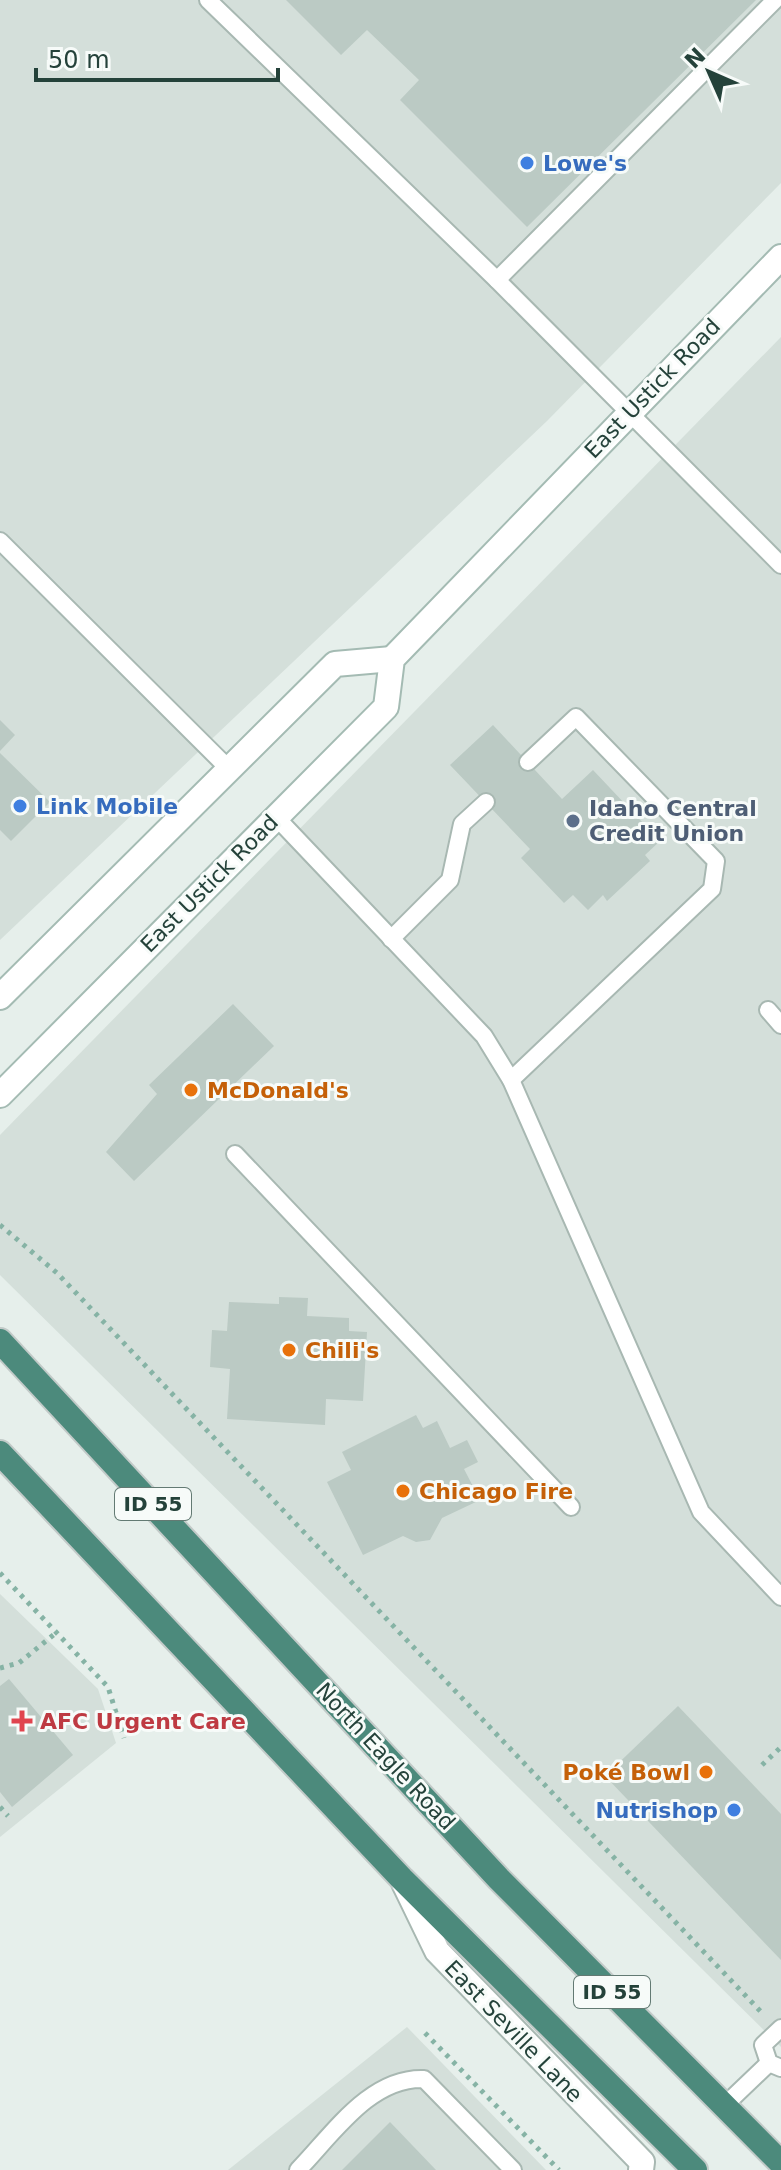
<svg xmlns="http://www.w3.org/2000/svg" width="781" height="2170" font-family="'DejaVu Sans',sans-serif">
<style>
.built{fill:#d4dfda}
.building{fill:#bbcac4}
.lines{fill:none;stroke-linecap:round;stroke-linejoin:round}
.service-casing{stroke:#a8b8b2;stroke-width:20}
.minor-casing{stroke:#a8b8b2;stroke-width:28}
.secondary-casing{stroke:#a4bbb3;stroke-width:28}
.trunk-casing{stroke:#c2cac8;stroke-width:28}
.path{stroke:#86b3a5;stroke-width:5;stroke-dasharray:4 6;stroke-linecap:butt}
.service{stroke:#fff;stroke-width:16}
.minor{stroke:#fff;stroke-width:24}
.secondary{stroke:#fff;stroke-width:24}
.trunk{stroke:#4c8a7c;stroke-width:24}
.shop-dot{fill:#3f7fe0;stroke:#f7fbf9;stroke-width:3}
.service-dot{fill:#5c6f8a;stroke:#f7fbf9;stroke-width:3}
.food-dot{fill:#e8710a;stroke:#f7fbf9;stroke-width:3}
.health-dot{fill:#e0444e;stroke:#f7fbf9;stroke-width:3}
.labels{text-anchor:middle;stroke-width:6;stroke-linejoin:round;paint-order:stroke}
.shield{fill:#f7fbf9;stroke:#637a73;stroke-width:2}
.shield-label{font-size:20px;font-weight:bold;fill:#24423a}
.shop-label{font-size:22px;font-weight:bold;fill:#366cbe;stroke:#f7fbf9;text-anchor:start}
.street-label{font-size:22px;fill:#24423a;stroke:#f7fbf9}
.service-label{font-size:22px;font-weight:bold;fill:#4e5e75;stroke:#f7fbf9;text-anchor:start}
.food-label{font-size:22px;font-weight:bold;fill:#c56008;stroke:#f7fbf9;text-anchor:start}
.health-label{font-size:22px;font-weight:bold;fill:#be3a42;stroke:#f7fbf9;text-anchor:start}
</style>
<rect width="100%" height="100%" fill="#e6efeb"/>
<g class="built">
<polygon points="0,0 781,0 781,183 547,421 0,940"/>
<polygon points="781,337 781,2047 0,1275 0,1135"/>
<polygon points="0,1594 98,1689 116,1743 0,1837"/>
<polygon points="407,2027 546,2170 228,2170"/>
</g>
<g class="building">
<polygon points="286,0 756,0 527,227 400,100 419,80 367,30 341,55"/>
<polygon points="0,720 15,735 0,751"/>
<polygon points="493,725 562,799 593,770 660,841 645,855 650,861 607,901 603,895 588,910 573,895 564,903 521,858 530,849 450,765"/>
<polygon points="0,753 50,802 11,841 0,830"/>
<polygon points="233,1004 274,1046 134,1181 106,1152 157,1094 149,1085"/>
<polygon points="279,1297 308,1298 307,1316 349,1318 349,1331 367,1332 363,1401 326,1399 325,1425 227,1419 230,1369 210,1367 212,1330 227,1331 229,1302 279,1304"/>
<polygon points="416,1415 423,1428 437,1421 450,1448 467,1440 478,1462 464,1469 480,1500 442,1518 430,1540 416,1542 403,1536 363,1555 327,1482 351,1470 342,1452"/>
<polygon points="9,1679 73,1755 12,1807 0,1792 0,1686"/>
<polygon points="678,1706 781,1814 781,1960 605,1776"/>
<polygon points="390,2122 436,2170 342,2170"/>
</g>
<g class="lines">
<g class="service-casing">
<g id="service">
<polyline points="208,0 497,280 781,565"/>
<polyline points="497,280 775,0"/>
<polyline points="0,541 228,768"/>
<polyline points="275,816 484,1036 511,1080 701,1512 781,1597"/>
<polyline points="391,939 450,880 462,824 486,802"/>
<polyline points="768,1010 781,1025"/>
<polyline points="511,1080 712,889 716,861 576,717 528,762"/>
<polyline points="235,1154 571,1507"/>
<polyline points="781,2028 763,2045 769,2063 781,2068"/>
<polyline points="725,2105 769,2063"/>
<path d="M298,2170c35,-36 72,-93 126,-91l89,91"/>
</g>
</g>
<g class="minor-casing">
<polyline id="minor" points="404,1883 437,1951 642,2162 641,2170"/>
</g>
<g class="secondary-casing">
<g id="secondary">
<polyline points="0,997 335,664 392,659"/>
<polyline points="0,1095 386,707 392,659 781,257"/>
</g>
</g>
<g class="trunk-casing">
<g id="trunk">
<polyline points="0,1341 499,1879 781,2163"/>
<polyline points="0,1453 402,1879 695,2170"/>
</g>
</g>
<g class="path">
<polyline points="0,1225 57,1273 764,2015"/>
<polyline points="0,1573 108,1687 124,1738"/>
<polyline points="0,1668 19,1663 57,1632"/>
<polyline points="762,1765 781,1747"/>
<polyline points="0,1807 8,1816"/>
<polyline points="425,2033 559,2170"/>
</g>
<use href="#service" class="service"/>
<use href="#minor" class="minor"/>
<use href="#secondary" class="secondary"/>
<use href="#trunk" class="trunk"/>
</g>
<g class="shop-dot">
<circle cx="527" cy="163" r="8"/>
<circle cx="20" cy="806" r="8"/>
<circle cx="734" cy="1810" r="8"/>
</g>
<circle class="service-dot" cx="573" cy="821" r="8"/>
<g class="food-dot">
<circle cx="191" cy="1090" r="8"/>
<circle cx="289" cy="1350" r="8"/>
<circle cx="403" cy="1491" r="8"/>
<circle cx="706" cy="1772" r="8"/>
</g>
<path class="health-dot" d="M18 1709h8v8h8v8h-8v8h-8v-8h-8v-8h8z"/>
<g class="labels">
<g class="shield">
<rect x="115" y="1488" width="76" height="32" rx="6"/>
<rect x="574" y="1976" width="76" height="32" rx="6"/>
</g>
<g class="shield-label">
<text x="153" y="1511">ID 55</text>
<text x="612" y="1999">ID 55</text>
</g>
<g class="shop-label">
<text x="543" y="171">Lowe's</text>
<text x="36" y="814">Link Mobile</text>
<text x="718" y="1818" text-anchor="end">Nutrishop</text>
</g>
<g class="street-label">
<text transform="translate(652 388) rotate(-46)" y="8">East Ustick Road</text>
<text transform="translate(209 883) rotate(-45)" y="8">East Ustick Road</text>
<text transform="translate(386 1756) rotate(47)" y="8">North Eagle Road</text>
<text transform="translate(514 2031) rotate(46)" y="8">East Seville Lane</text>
</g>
<g class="service-label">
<text x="589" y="816">Idaho Central<tspan x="589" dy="25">Credit Union</tspan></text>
</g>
<g class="food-label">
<text x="207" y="1098">McDonald's</text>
<text x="305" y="1358">Chili's</text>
<text x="419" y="1499">Chicago Fire</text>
<text x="690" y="1780" text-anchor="end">Poké Bowl</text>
</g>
<g class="health-label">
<text x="40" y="1729">AFC Urgent Care</text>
</g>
</g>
<g transform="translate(709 72) rotate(315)" stroke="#f7fbf9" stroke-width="6" paint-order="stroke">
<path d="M0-6L14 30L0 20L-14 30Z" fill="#24423a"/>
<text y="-12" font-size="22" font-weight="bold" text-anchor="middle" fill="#24423a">N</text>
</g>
<path d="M36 68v12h242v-12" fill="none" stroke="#24423a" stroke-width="4"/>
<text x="48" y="68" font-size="24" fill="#24423a" stroke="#f7fbf9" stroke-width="6" paint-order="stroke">50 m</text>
</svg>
